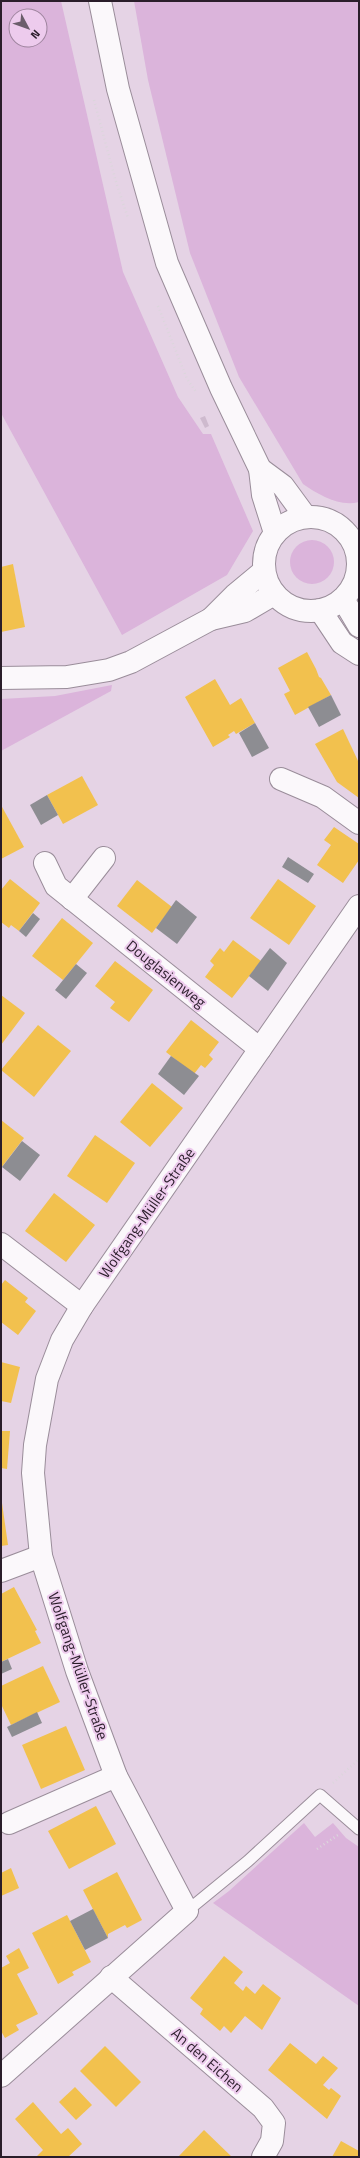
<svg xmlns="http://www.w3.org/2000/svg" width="360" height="2158" font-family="'Titillium Web',sans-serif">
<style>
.green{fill:#dbb4db;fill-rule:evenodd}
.homes{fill:#f2c14e}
.industry{fill:#8d8d92}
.building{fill:#cebace}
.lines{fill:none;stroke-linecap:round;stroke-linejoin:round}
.lane-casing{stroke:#9a8d9a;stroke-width:13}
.street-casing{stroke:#9a8d9a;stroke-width:24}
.path{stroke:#dcd6dc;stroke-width:2.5;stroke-dasharray:1 3;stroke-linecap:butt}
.lane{stroke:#fbf8fb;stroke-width:11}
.street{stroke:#fbf8fb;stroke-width:22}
.labels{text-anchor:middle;stroke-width:4;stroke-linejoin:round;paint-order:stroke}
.street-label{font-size:15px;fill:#2a1d2a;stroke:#edcbed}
</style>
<rect width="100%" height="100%" fill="#e5d3e5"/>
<g class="green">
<path d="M1,1h60l62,271 55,125 25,37h8l42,97 -26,44 -105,60 -121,-222zM16,16h24v24h-24z"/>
<path d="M134,1h225v501c-20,5 -40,-7 -56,-18l-64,-107 -49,-124 -42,-173z"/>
<circle cx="312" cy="562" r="22"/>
<polygon points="112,685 111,691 1,751 1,699 55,696"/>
<polygon points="304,1823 315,1837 333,1823 346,1838 359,1847 359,2006 213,1903 229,1891"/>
</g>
<g class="homes">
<polygon points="13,564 25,627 1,632 1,567"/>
<polygon points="307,652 316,669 319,677 321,678 331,695 295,715 284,694 290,691 278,668"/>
<polygon points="215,679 230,705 241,698 255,723 236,734 234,731 228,735 230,737 213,747 185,697"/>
<polygon points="343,729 359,763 359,798 337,782 315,744"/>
<polygon points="82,776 98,805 63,824 47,795"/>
<polygon points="1,805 24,847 1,859"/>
<polygon points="334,827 359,844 359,860 343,883 317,865 331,845 324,840"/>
<polygon points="10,879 40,903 19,931 11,925 9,928 1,922 1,890"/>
<polygon points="278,879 316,906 289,945 250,918"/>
<polygon points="137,880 172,907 152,933 117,906"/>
<polygon points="62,918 93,943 63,980 32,956"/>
<polygon points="233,940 261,961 232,998 205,977 214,965 210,961 220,948 224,952"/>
<polygon points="115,961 153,990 129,1022 110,1008 115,1002 95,986"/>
<polygon points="1,995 25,1013 1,1045"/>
<polygon points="191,1020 219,1042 209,1055 213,1059 205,1068 201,1065 194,1074 166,1052"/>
<polygon points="38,1025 71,1051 34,1097 1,1070"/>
<polygon points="152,1083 183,1108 150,1147 120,1122"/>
<polygon points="1,1120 24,1138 1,1168"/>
<polygon points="95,1135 135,1163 107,1203 67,1176"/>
<polygon points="54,1193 95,1225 66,1262 25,1231"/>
<polygon points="5,1280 28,1298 25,1302 36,1311 18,1335 1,1322 1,1285"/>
<polygon points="1,1362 20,1367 11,1403 1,1401"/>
<polygon points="1,1431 10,1431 7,1469 1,1468"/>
<polygon points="1,1496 8,1545 1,1546"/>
<polygon points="14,1587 37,1630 35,1631 41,1643 1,1662 1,1594"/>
<polygon points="43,1666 60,1702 11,1725 1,1704 1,1686"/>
<polygon points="66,1726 85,1770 41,1789 22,1745"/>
<polygon points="96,1806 116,1844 69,1869 48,1831"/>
<polygon points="11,1868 19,1888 1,1896 1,1873"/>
<polygon points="117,1872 142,1920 127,1928 125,1925 108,1934 108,1938 83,1890"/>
<polygon points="67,1915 91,1962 72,1972 74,1975 58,1984 32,1933"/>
<polygon points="19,1948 29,1968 17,1974 38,2014 16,2025 19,2030 5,2038 1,2031 1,1968 10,1963 6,1956"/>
<polygon points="224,1956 243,1972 234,1983 243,1991 246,1986 255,1994 263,1984 281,1998 262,2030 245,2016 231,2033 224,2026 220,2031 200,2014 203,2009 190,1998"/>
<polygon points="290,2043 316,2064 323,2056 338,2068 323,2085 329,2090 331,2088 341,2096 327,2119 268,2070"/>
<polygon points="105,2046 141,2082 116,2107 80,2071"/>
<polygon points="75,2087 92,2105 76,2120 59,2102"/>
<polygon points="33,2102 61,2134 68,2128 82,2144 68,2157 36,2157 43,2150 15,2119"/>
<polygon points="204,2130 232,2157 178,2157"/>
<polygon points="341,2141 359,2151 359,2157 332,2157"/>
</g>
<g class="industry">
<polygon points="331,695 341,715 319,727 308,707"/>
<polygon points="255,723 269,748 252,757 239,733"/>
<polygon points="47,795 58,815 41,825 30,805"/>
<polygon points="288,857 314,874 308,883 282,867"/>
<polygon points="176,900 197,917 177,944 156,928"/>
<polygon points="33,913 40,919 26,937 19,931"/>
<polygon points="270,948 287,963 268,991 249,976"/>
<polygon points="76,964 87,973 66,999 55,990"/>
<polygon points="171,1056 199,1076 184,1095 158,1074"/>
<polygon points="22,1141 40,1155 20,1181 2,1167"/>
<polygon points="8,1659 12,1669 1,1674 1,1662"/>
<polygon points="37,1712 42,1723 12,1737 7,1727"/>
<polygon points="93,1909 108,1938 85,1950 70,1921"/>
</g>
<polygon class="building" points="205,416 209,426 205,428 200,418"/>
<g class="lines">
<g class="lane-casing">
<polyline id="lane" points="187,1911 248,1861 320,1795 359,1829"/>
</g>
<g class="street-casing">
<g id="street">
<polyline points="100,1 118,89 167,263 221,388 260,469 263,495 275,533"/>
<polyline points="260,469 283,486 305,516"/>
<circle cx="311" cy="564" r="47"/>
<polyline points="343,599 359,626"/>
<polyline points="320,610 342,643 359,654"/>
<polyline points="211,619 235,595 264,571"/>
<polyline points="1,678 67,677 109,670 131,662 211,619 245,611 274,594"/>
<polyline points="281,779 323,797 359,823"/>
<polyline points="45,863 56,886 260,1049"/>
<polyline points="72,899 104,858"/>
<polyline points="1,1244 82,1306"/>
<polyline points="1,1571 41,1556"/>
<polyline points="9,1823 116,1776"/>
<polyline points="111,1977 263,2108 274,2123 272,2141 263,2157"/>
<polyline points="1,2076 187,1911 116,1776 77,1671 41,1556 33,1473 35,1445 47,1379 62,1340 82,1306 359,906"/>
</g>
</g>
<g class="path">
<polyline points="94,100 116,182 128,218"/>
<polyline points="158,306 187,379 196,392"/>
<polyline points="333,1783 359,1759"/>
<polyline points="317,1849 338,1835"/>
</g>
<use href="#lane" class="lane"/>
<use href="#street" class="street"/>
</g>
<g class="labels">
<g class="street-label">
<text transform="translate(166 974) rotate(39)" y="5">Douglasienweg</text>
<text transform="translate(147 1213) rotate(-55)" y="5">Wolfgang-Müller-Straße</text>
<text transform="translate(78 1666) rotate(71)" y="5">Wolfgang-Müller-Straße</text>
<text transform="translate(207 2060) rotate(41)" y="5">An den Eichen</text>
</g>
</g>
<rect width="360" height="2158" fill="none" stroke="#2a1d2a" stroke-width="4"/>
<g transform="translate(28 28) rotate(131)"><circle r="19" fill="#edcbed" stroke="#9f859f"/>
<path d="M0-3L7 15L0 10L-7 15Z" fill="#6b5d6b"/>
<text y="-6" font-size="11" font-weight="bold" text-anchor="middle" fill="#2a1d2a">N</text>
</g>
</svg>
